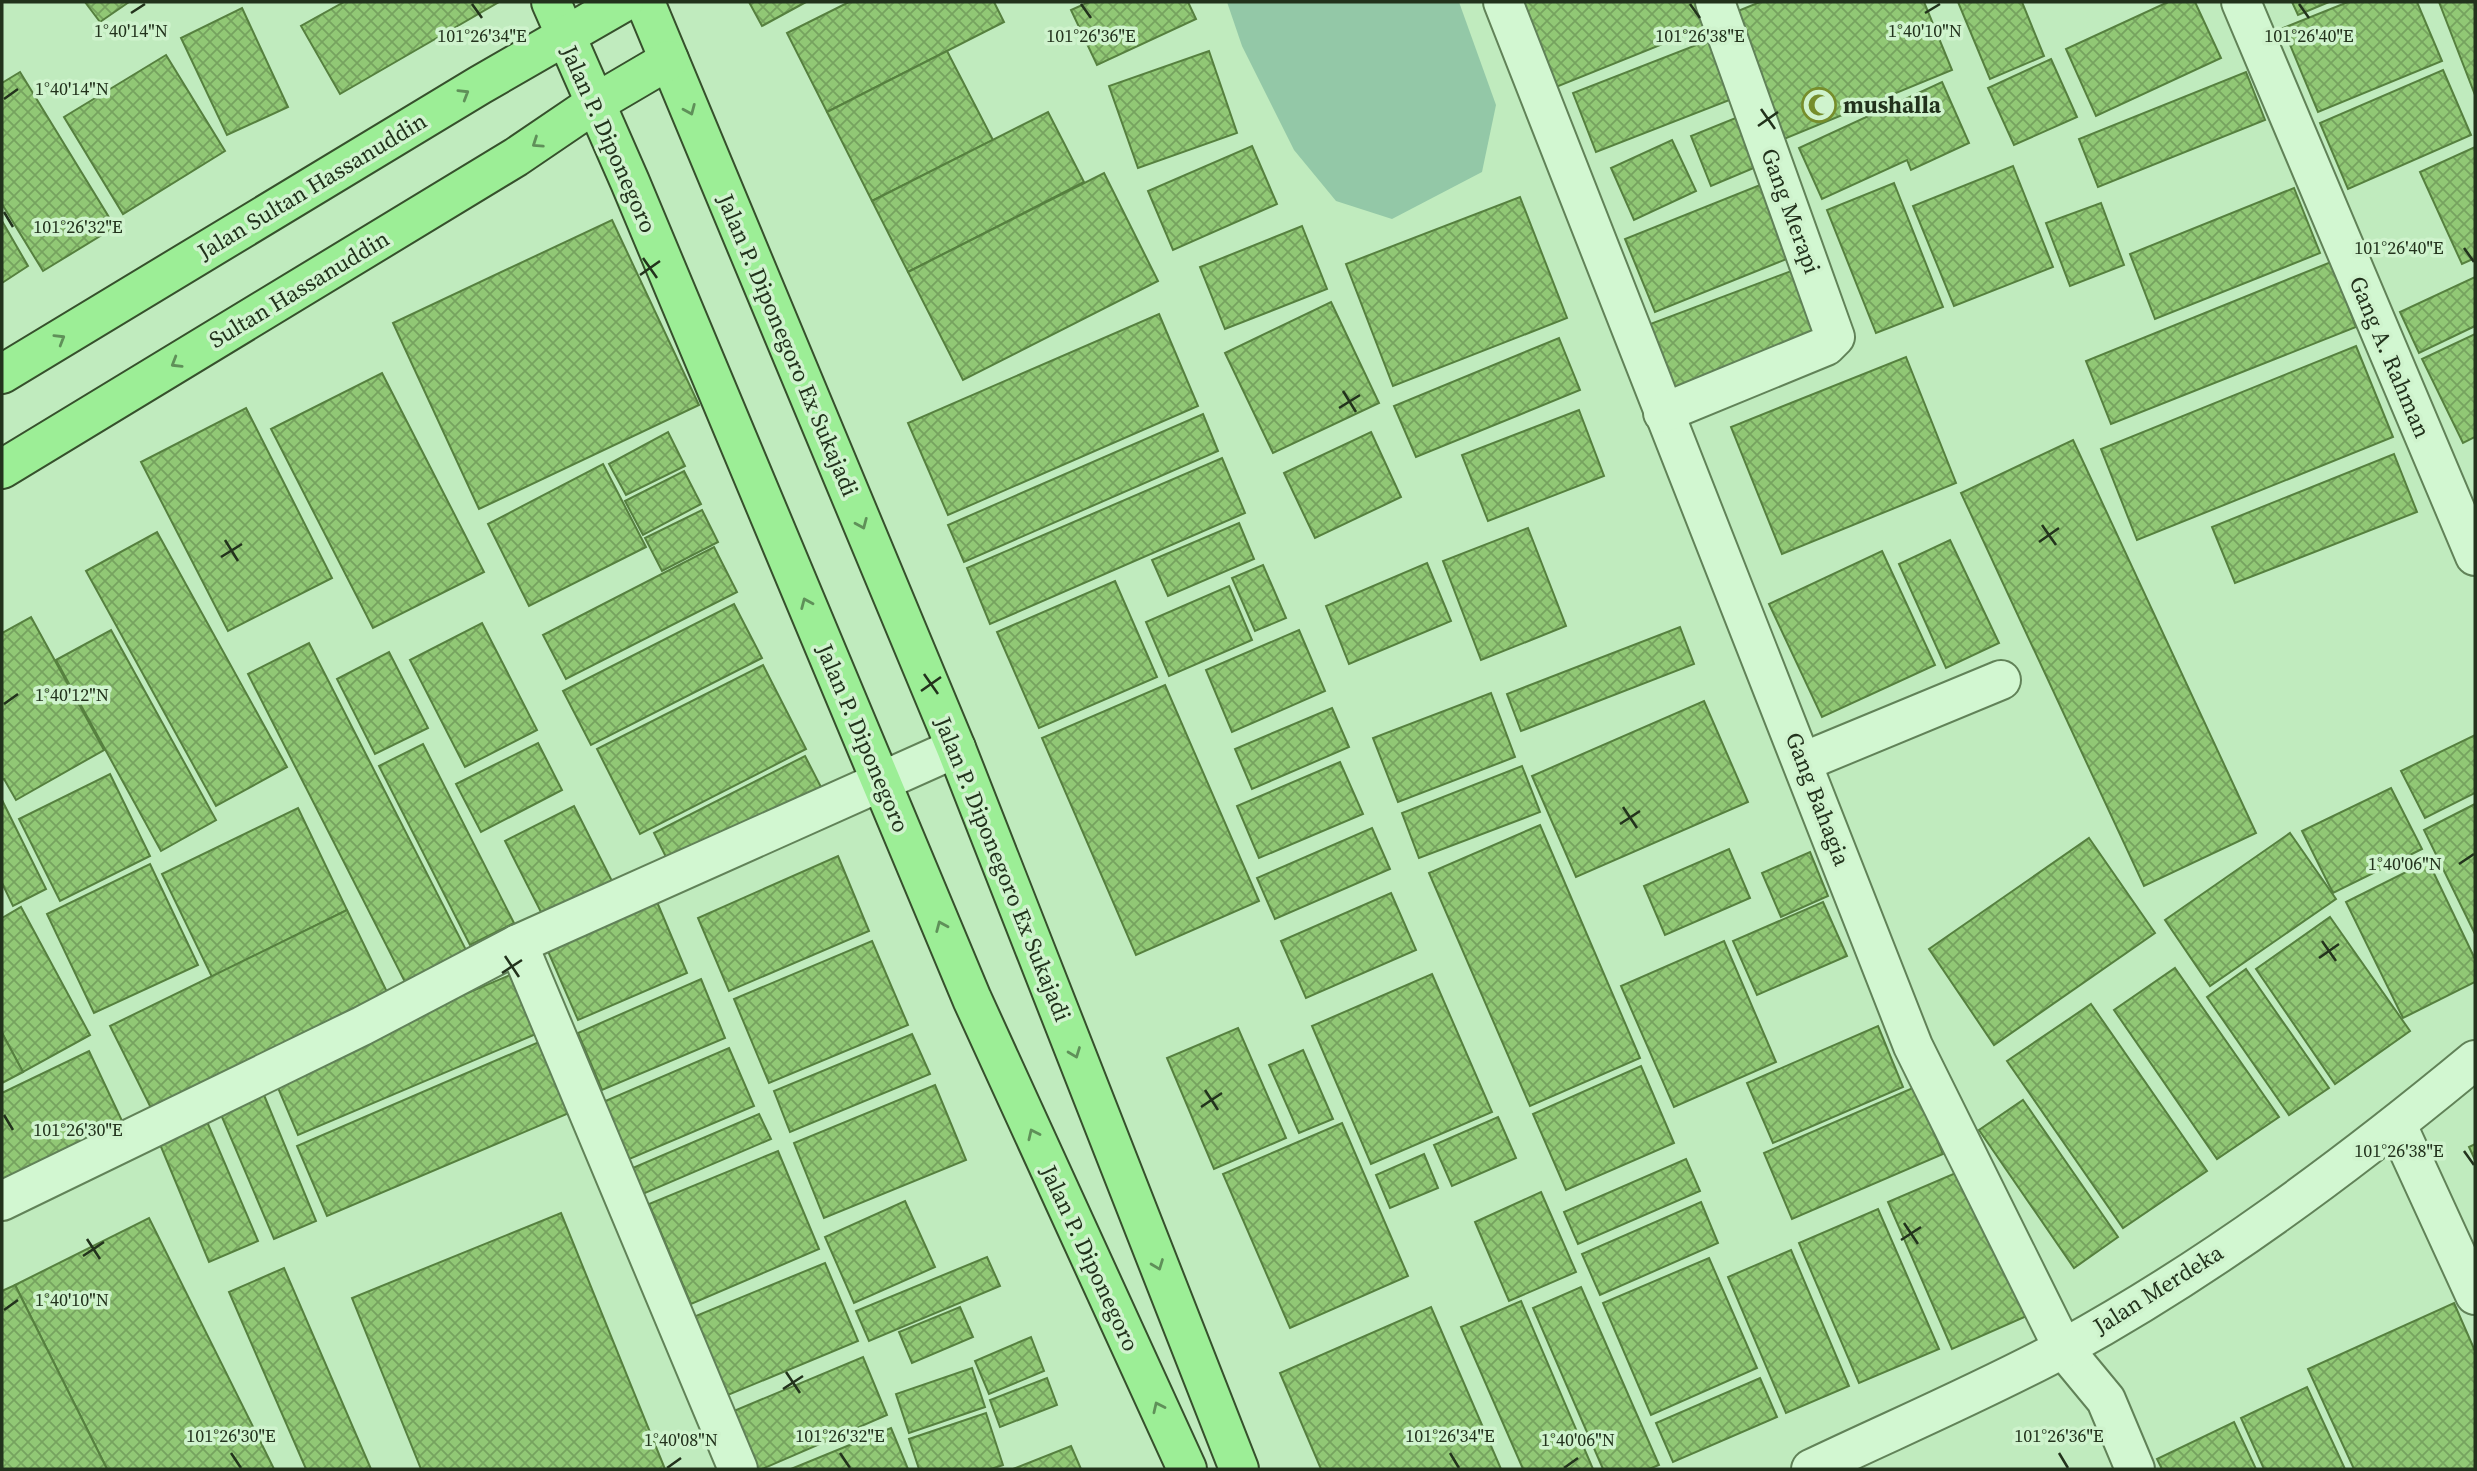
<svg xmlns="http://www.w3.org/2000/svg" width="2477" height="1471" font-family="'Source Serif 4',serif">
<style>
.grass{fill:#93c8a7}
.building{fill:url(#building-cross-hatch);stroke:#56803f;stroke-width:2}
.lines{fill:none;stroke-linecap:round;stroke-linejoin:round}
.minor-casing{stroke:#618258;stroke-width:42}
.major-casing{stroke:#36502c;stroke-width:42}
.minor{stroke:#d2f7d1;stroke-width:38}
.major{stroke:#9cee96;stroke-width:38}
.oneway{stroke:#5f9059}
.ticks{fill:none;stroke:#22321c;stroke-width:2.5}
.labels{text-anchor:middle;stroke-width:7;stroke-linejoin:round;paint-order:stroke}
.poi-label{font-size:23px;font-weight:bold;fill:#22321c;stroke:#cff3cd;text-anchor:start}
.street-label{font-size:23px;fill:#22321c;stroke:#cff3cd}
.ticks-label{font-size:18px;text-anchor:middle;fill:#22321c;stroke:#cff3cd;stroke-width:7;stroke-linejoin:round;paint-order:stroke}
</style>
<defs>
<pattern id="building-cross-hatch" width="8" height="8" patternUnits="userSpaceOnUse" patternTransform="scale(1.75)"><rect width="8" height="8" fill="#91c875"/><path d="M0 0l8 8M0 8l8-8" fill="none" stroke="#76a35f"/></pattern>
</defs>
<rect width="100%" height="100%" fill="#c0ebbe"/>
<polygon class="grass" points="1227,2 1459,2 1496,105 1482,172 1392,219 1336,201 1294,150 1242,46"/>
<g class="building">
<polygon points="85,2 129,2 100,22"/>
<polygon points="344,2 499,2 340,94 301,26"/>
<polygon points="749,2 806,2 762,26"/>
<polygon points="849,2 994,2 1004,22 827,112 787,33"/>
<polygon points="1089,2 1188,2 1196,19 1097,65 1071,10"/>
<polygon points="1522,2 1707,2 1715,23 1556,87"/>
<polygon points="1760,2 1924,2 1952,70 1784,139 1733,13"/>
<polygon points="1958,2 2022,2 2044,56 1990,79"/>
<polygon points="2168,2 2195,2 2221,58 2096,116 2066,49"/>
<polygon points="2292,2 2329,2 2298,15"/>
<polygon points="2348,2 2417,2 2442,61 2318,112 2283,28"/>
<polygon points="2439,2 2475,2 2475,95"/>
<polygon points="242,8 288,107 227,135 181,38"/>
<polygon points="1722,35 1745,94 1596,152 1573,93"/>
<polygon points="947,51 993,140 872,201 827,112"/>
<polygon points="1209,51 1237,133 1138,168 1109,86"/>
<polygon points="166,55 225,151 123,214 64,117"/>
<polygon points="2051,59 2077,117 2014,145 1988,88"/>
<polygon points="2443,70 2471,135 2348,189 2320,123"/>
<polygon points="20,72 115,227 43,271 2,204 2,83"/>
<polygon points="2246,72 2265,120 2098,187 2079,139"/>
<polygon points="1942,82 1969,143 1911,170 1907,160 1822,199 1799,148"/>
<polygon points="1048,112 1084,182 908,272 872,201"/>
<polygon points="1748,113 1768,162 1711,186 1691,136"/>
<polygon points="1672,140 1696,191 1634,220 1611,168"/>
<polygon points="1252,146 1277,204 1173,250 1148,191"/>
<polygon points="2475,147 2475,258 2462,264 2420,172"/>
<polygon points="2013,166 2053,267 1954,306 1913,206"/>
<polygon points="1104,173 1158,281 963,380 908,272"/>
<polygon points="1770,181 1799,254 1655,312 1625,239"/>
<polygon points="1894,183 1943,307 1876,333 1827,210"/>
<polygon points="2294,188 2320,253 2155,319 2130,254"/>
<polygon points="1520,197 1567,318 1393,386 1346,264"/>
<polygon points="2101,203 2124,265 2070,286 2046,223"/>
<polygon points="612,220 699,405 479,509 393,323"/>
<polygon points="2,221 28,266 2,283"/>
<polygon points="1302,226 1327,289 1225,329 1200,267"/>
<polygon points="2331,262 2356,327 2111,424 2086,361"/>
<polygon points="1802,267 1826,331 1669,390 1645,326"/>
<polygon points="2475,277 2475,326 2419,353 2400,312"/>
<polygon points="1331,302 1379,403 1273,453 1225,353"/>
<polygon points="1159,314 1198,406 948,515 908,423"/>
<polygon points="2475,334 2475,437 2463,443 2422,359"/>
<polygon points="1559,338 1580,390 1416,457 1394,406"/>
<polygon points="2356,346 2393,437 2137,540 2101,449"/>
<polygon points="1906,357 1956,483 1782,554 1731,427"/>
<polygon points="382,373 484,572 373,628 271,429"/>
<polygon points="246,408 332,578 228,631 141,462"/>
<polygon points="1579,410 1604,476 1488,521 1462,455"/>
<polygon points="1203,414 1218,451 964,562 948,525"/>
<polygon points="668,432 685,466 626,495 609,464"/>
<polygon points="1371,432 1401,497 1315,538 1284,473"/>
<polygon points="2073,440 2256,833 2144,886 1961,493"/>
<polygon points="2394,454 2417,512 2235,583 2212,527"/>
<polygon points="1222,458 1245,513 990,624 967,568"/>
<polygon points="603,464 646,547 529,606 488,524"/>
<polygon points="684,471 701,504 643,535 625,501"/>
<polygon points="702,510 718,542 662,571 645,538"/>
<polygon points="1239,523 1254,559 1168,596 1152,560"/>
<polygon points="1528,528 1566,626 1481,660 1443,561"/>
<polygon points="157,532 287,767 216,806 86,571"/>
<polygon points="1950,540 1999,643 1946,668 1899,564"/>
<polygon points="714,547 737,592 566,679 543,635"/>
<polygon points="1882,551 1935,665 1822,717 1769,604"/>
<polygon points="1427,563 1451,621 1349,664 1326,606"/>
<polygon points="1263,565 1286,618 1255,631 1232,578"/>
<polygon points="1115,581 1157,677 1039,728 997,632"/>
<polygon points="1229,586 1252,640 1169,676 1146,622"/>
<polygon points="734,604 762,658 591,745 563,691"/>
<polygon points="31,617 104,750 16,800 4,779 2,780 2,633"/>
<polygon points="482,623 537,730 465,767 410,660"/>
<polygon points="1680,627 1694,664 1521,731 1507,694"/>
<polygon points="111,630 216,820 161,851 56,660"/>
<polygon points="1299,630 1325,691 1232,732 1206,670"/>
<polygon points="309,643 466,950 405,982 248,674"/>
<polygon points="389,652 428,728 375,754 337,679"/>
<polygon points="763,665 806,749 640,834 597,749"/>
<polygon points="1165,685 1259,901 1136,955 1042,738"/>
<polygon points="1491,693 1515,757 1398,802 1373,738"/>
<polygon points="1704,701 1748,802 1576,877 1532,776"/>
<polygon points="1332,708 1349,747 1252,789 1235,749"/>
<polygon points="2475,735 2475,793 2425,818 2401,771"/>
<polygon points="538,743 562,790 481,832 456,784"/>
<polygon points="423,744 514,923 470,945 379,766"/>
<polygon points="805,756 822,789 671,867 654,833"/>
<polygon points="1340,762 1363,814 1259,858 1237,806"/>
<polygon points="1522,766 1540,812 1419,858 1402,813"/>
<polygon points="110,774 150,856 60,901 19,819"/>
<polygon points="2391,788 2422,849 2333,893 2302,831"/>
<polygon points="2,800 46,889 13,906 2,883"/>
<polygon points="2475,804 2475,934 2424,830"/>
<polygon points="574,806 614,885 545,920 505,841"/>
<polygon points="298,808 347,910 212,977 162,874"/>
<polygon points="1540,825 1640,1058 1530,1106 1429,873"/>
<polygon points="1372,828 1390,869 1275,919 1257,878"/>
<polygon points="2290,833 2336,899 2210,986 2165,920"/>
<polygon points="2089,838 2155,933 1994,1045 1929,949"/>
<polygon points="1729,849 1750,898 1665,935 1644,886"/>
<polygon points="1810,852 1828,896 1781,917 1762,873"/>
<polygon points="838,856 869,931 729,991 698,918"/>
<polygon points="2428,861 2475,959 2475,982 2403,1018 2346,902"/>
<polygon points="150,864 198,965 94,1013 47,914"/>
<polygon points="1391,893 1416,950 1306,998 1281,941"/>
<polygon points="657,902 687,973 578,1020 547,949"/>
<polygon points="1823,902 1847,956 1757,995 1733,941"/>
<polygon points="21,907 90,1035 23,1072 2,1033 2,918"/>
<polygon points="347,910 387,992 151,1108 110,1026"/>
<polygon points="2330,917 2410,1031 2335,1084 2256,969"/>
<polygon points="872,941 908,1025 769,1083 734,999"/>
<polygon points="1724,941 1776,1062 1674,1107 1621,986"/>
<polygon points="2175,968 2279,1117 2217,1159 2114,1010"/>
<polygon points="2246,969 2329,1088 2289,1115 2207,997"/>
<polygon points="1432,974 1492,1112 1371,1164 1312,1026"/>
<polygon points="510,975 536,1034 298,1135 273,1076"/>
<polygon points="701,979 725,1038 602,1090 578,1033"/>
<polygon points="2091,1004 2207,1171 2123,1228 2007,1061"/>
<polygon points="1878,1026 1903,1087 1773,1143 1747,1083"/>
<polygon points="1238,1028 1286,1138 1214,1169 1167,1058"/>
<polygon points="2,1033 23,1072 2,1083"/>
<polygon points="912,1034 930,1074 790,1132 774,1091"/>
<polygon points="539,1042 569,1113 327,1216 297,1146"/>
<polygon points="729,1048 754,1106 627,1160 603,1102"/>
<polygon points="1303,1050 1333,1119 1299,1133 1269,1065"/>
<polygon points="89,1051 124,1125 2,1184 2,1093"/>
<polygon points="1641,1066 1674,1143 1566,1190 1533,1114"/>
<polygon points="259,1083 316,1221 274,1239 216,1103"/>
<polygon points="935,1085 966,1160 824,1218 794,1143"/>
<polygon points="1915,1087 1943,1154 1792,1219 1764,1153"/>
<polygon points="2023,1100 2118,1237 2074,1268 1979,1130"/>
<polygon points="202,1110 258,1241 209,1262 154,1130"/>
<polygon points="759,1114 771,1139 638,1196 628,1170"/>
<polygon points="1498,1117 1516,1158 1452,1186 1434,1145"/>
<polygon points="1342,1123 1408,1276 1290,1328 1223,1174"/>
<polygon points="2475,1144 2475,1160 2469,1147"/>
<polygon points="778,1151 819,1249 691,1304 649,1204"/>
<polygon points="1424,1154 1438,1188 1390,1208 1376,1175"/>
<polygon points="1686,1159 1700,1191 1578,1244 1564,1212"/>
<polygon points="1965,1169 2029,1315 1952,1349 1888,1202"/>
<polygon points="1541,1192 1576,1272 1509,1301 1475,1222"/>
<polygon points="905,1201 935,1267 854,1303 825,1237"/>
<polygon points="1701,1202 1718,1243 1600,1295 1582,1254"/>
<polygon points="1878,1209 1939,1349 1859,1383 1799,1243"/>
<polygon points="561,1213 665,1469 421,1469 352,1298"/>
<polygon points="149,1218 274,1469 107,1469 15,1285"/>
<polygon points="1791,1250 1849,1386 1786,1413 1728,1277"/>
<polygon points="987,1257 1000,1286 869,1341 856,1311"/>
<polygon points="1709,1258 1757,1368 1651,1415 1603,1303"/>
<polygon points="825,1263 858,1341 723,1397 691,1318"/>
<polygon points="284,1268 371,1469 306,1469 229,1292"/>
<polygon points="15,1285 107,1469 2,1469 2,1291"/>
<polygon points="1581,1287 1659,1465 1649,1469 1603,1469 1533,1308"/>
<polygon points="1521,1301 1593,1469 1523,1469 1461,1327"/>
<polygon points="2454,1303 2475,1351 2475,1469 2354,1469 2308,1369"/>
<polygon points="960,1307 973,1337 912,1363 899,1332"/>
<polygon points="1431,1307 1501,1469 1321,1469 1280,1373"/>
<polygon points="1031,1337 1044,1371 989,1394 975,1361"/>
<polygon points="863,1357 887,1415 762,1469 752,1469 729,1413"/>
<polygon points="972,1368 985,1407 909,1433 896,1394"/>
<polygon points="1047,1378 1057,1405 1000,1427 990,1400"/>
<polygon points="1760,1378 1777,1417 1673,1462 1656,1423"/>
<polygon points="2307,1387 2345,1469 2264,1469 2241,1418"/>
<polygon points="986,1413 1003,1465 991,1469 919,1469 909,1439"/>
<polygon points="2234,1422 2256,1469 2162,1469 2157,1459"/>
<polygon points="891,1428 908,1469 791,1469"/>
<polygon points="1071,1446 1081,1469 1013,1469"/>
</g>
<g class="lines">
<g class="minor-casing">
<g id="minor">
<polyline points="1503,2 1913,1046 2063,1348 2106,1400 2135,1469"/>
<polyline points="2241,2 2475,556"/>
<polyline points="1663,413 1826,346 1835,337 1715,2"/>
<polyline points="1803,762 2001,680"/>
<polyline points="518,944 738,1469"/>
<polyline points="2397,1125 2475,1295"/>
<polyline points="2,1201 362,1026 518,944 956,748"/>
<path d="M1811,1469c84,-40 171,-77 253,-121 146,-80 283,-182 411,-288"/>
</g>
</g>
<g class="major-casing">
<g id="major">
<polyline points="551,2 630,182 972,999 1187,1469"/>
<polyline points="645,2 956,748 1239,1469"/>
<polyline points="2,374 480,85 624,2"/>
<polyline points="2,469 516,157 594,104 669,60"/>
</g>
</g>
<use href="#minor" class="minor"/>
<use href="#major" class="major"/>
</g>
<defs><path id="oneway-chevron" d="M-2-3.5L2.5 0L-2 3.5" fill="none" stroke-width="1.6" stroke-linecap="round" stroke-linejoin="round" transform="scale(1.75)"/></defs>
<g class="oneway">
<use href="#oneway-chevron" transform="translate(464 94) rotate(-31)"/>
<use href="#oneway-chevron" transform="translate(690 110) rotate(67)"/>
<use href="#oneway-chevron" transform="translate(537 143) rotate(146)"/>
<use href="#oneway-chevron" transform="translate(60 339) rotate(-31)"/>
<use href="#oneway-chevron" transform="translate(176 363) rotate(149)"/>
<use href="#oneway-chevron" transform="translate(862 524) rotate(67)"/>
<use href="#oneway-chevron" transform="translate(806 603) rotate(-113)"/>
<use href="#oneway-chevron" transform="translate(941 926) rotate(-113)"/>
<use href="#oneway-chevron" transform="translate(1075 1053) rotate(69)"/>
<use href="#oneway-chevron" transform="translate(1033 1134) rotate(-115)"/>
<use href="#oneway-chevron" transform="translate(1158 1265) rotate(69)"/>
<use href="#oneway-chevron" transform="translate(1158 1407) rotate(-115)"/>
</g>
<path class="ticks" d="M472,4l10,14M1081,4l10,14M1690,4l10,14M2299,4l10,14M131,13l14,-9M1925,13l15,-9M4,99l14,-10M1761,109l14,20M1758,126l20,-14M4,212l9,15M2464,248l10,14M643,258l14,20M640,275l20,-14M1343,391l13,21M1339,408l21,-13M2042,525l14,20M225,540l13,21M2039,542l20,-14M221,557l21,-13M924,674l14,20M921,691l20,-14M4,704l14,-10M1623,807l14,21M1620,824l20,-13M2459,864l15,-10M2322,941l14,20M505,956l14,21M2319,958l20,-14M502,973l20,-13M1205,1090l13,20M1201,1107l21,-14M4,1115l9,15M2464,1151l10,14M1904,1223l14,21M87,1239l13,20M1901,1240l20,-13M83,1256l21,-14M4,1310l14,-10M786,1372l14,21M783,1389l20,-13M231,1453l10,15M840,1453l10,15M1450,1453l9,15M2059,1453l9,15M667,1468l14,-10M1564,1468l14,-10"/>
<defs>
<g id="mosque-ring" transform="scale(1.75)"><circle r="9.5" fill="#cff3cd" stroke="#768e2b" stroke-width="1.5"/><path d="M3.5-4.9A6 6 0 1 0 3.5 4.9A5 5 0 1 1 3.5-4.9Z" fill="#768e2b"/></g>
</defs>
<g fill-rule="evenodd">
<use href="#mosque-ring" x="1819" y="105"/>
</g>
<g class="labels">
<g class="poi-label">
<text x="1843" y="113">mushalla</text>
</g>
<g class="street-label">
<text transform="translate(609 139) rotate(66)" y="8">Jalan P. Diponegoro</text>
<text transform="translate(312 186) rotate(-31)" y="8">Jalan Sultan Hassanuddin</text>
<text transform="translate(1791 211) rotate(70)" y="8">Gang Merapi</text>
<text transform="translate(299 289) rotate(-31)" y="8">Sultan Hassanuddin</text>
<text transform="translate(788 345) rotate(67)" y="8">Jalan P. Diponegoro Ex Sukajadi</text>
<text transform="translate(2390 357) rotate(67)" y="8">Gang A. Rahman</text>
<text transform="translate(863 738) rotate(67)" y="8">Jalan P. Diponegoro</text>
<text transform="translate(1818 799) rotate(69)" y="8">Gang Bahagia</text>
<text transform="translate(1003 869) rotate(68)" y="8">Jalan P. Diponegoro Ex Sukajadi</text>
<text transform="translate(1090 1258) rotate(65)" y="8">Jalan P. Diponegoro</text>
<text transform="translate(2158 1289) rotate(-32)" y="8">Jalan Merdeka</text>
</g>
</g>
<g class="ticks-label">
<text x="131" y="37">1°40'14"N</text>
<text x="1925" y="37">1°40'10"N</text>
<text x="482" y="42">101°26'34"E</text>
<text x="1091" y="42">101°26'36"E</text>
<text x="1700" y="42">101°26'38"E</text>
<text x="2309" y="42">101°26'40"E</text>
<text x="72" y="95">1°40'14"N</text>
<text x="78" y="233">101°26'32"E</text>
<text x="2399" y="254">101°26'40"E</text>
<text x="72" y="701">1°40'12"N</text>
<text x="2405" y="870">1°40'06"N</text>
<text x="78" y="1136">101°26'30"E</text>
<text x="2399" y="1157">101°26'38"E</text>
<text x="72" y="1306">1°40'10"N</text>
<text x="231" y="1442">101°26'30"E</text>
<text x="840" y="1442">101°26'32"E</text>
<text x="1450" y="1442">101°26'34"E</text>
<text x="2059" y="1442">101°26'36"E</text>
<text x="681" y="1446">1°40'08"N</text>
<text x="1578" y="1446">1°40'06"N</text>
</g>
<rect width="2477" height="1471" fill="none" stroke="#22321c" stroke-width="7"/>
</svg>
